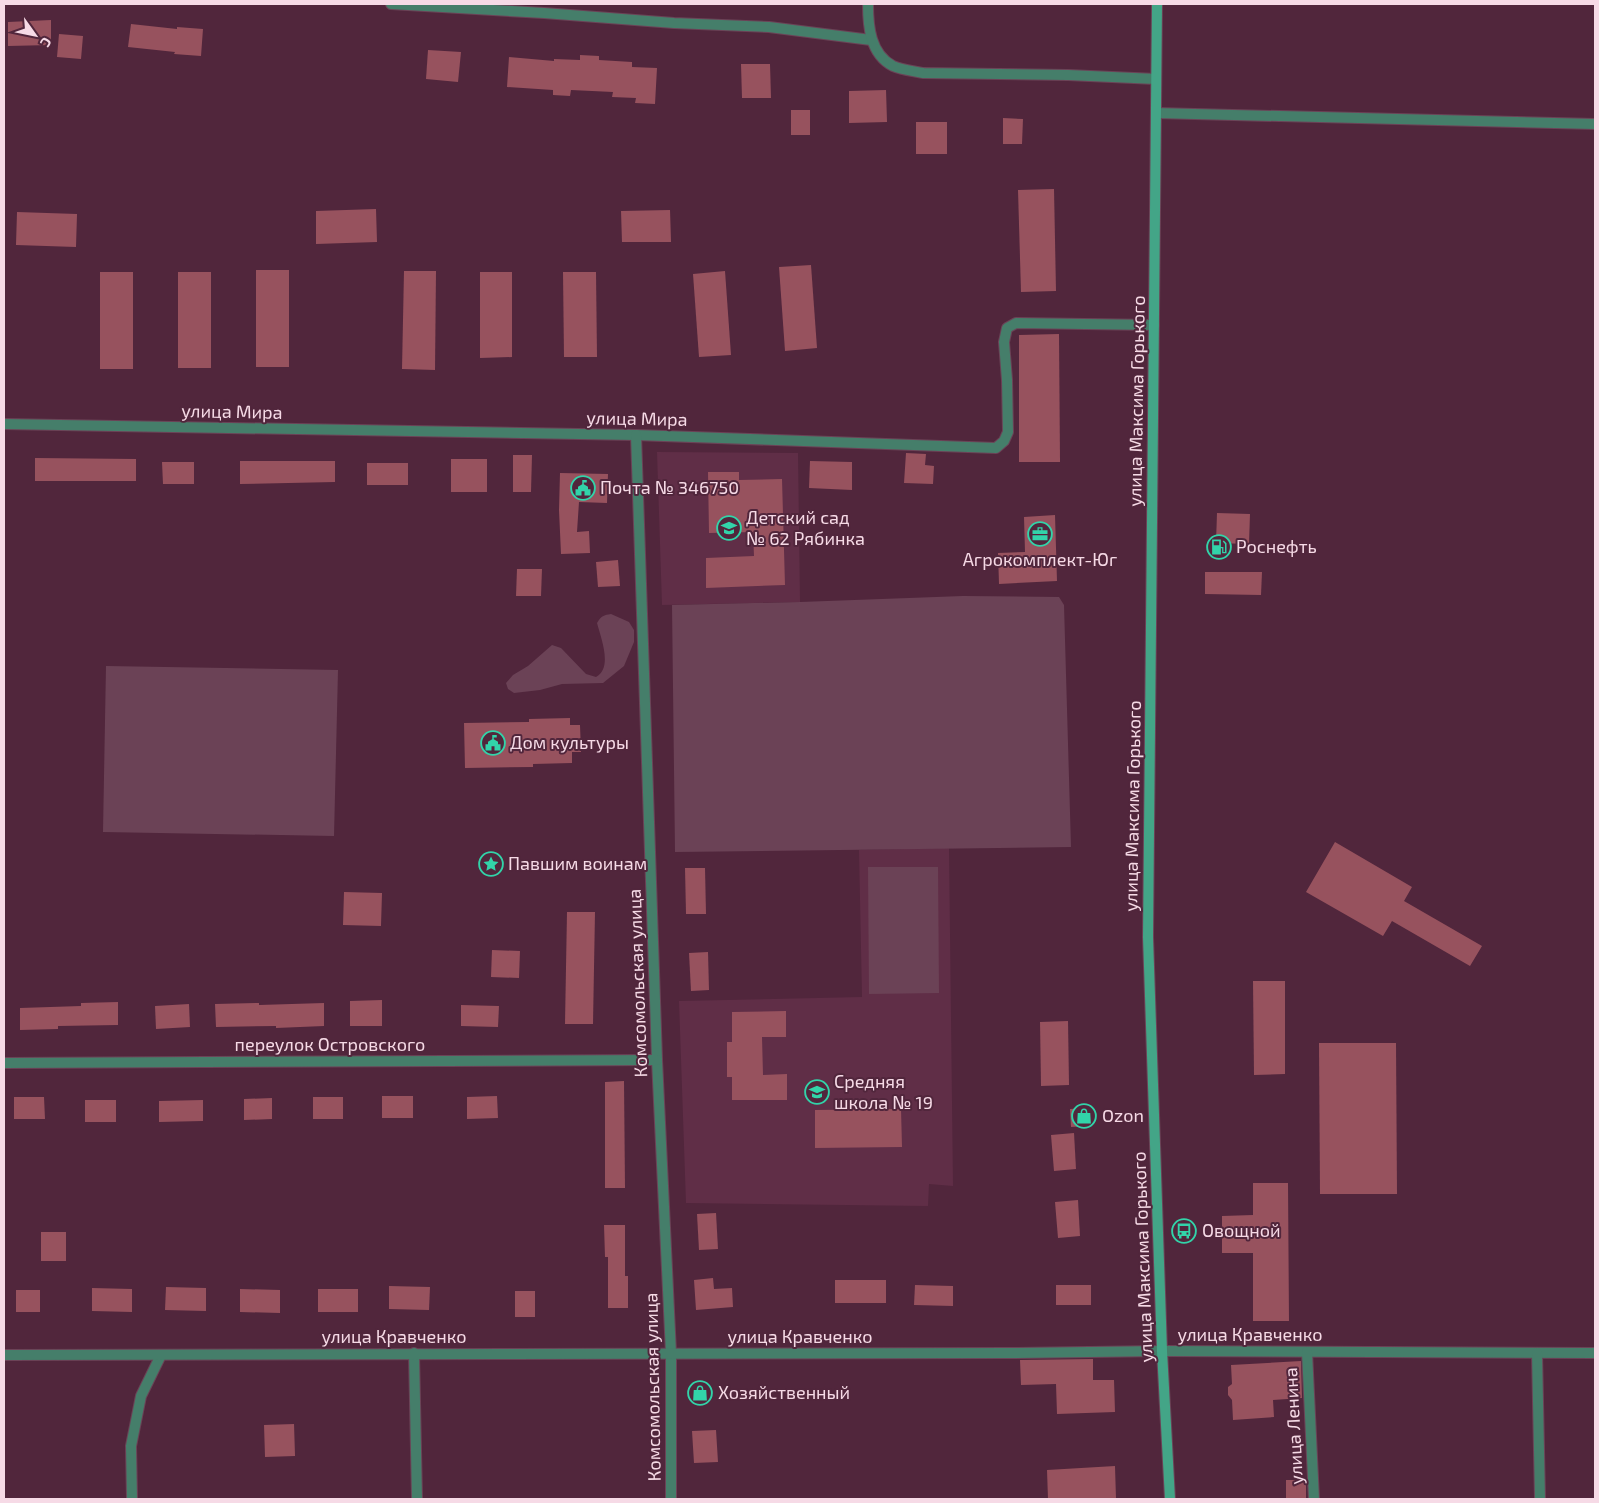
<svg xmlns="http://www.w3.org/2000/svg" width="1599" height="1503" font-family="'Exo 2',sans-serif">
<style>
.built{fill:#602e47}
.green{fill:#6b4256}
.building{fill:#97525e}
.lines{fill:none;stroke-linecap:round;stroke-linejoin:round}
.minor-casing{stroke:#6b4357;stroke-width:12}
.tertiary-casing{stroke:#6b4357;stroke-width:12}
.secondary-casing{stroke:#6b4357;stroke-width:12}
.minor{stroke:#457e6a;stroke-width:10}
.tertiary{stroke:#457e6a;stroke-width:10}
.secondary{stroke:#43a587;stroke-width:10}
.labels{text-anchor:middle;stroke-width:4;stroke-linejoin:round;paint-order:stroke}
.street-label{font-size:18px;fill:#f6dae6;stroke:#51263c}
.poi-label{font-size:18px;fill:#f6dae6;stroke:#51263c;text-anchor:start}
</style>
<rect width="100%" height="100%" fill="#51263c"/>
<g class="built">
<polygon points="657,452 798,453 800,602 662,605"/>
<polygon points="949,848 953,1186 929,1184 928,1206 686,1203 679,1001 862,997 859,850"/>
</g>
<g class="green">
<polygon points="963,596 1059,597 1064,605 1071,847 675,852 672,605 800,602"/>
<path d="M611,614l18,8 5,8v12l-10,24 -21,17 -41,1 -22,6 -26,3 -6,-4 -2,-6 7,-8 15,-9 24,-21 9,3 25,26 10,3c17,-9 5,-39 1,-54 4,-7 7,-8 14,-9z"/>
<polygon points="106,666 338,670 334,836 103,832"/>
<polygon points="868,867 938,867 939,993 869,994"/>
</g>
<g class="building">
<polygon points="51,20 51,45 8,46 8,22"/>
<polygon points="131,24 177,29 177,27 203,29 201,56 174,54 175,52 128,47"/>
<polygon points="59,34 83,36 81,59 57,57"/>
<polygon points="428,50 461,52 458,82 426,79"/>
<polygon points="580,55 599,56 599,60 632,62 632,67 657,68 655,104 635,103 636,98 612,97 613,92 571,90 570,96 553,95 553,90 507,87 509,57 554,61 554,59 580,60"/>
<polygon points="741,64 770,64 771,98 742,98"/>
<polygon points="886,90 887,122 849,123 849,91"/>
<rect x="791" y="110" width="19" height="25"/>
<polygon points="1003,118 1023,119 1022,144 1003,144"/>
<rect x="916" y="122" width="31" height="32"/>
<polygon points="1054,189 1056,291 1021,292 1018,190"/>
<polygon points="376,209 377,242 316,244 316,211"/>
<polygon points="670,210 671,242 622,242 621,211"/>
<polygon points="17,212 77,214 76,247 16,245"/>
<polygon points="811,265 817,348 785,351 779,267"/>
<rect x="256" y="270" width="33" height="97"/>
<polygon points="404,271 436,271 435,370 402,369"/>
<polygon points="725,271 731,355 699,357 693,274"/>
<rect x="100" y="272" width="33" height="97"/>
<rect x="178" y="272" width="33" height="96"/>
<polygon points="480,272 512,272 512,357 480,358"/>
<polygon points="563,272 596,272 597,357 564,357"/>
<polygon points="1059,334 1060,462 1019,462 1019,335"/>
<polygon points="906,453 926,454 925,465 934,466 933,484 904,483"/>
<polygon points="513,455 532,455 531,492 513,492"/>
<polygon points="35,458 136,459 136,481 35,481"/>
<rect x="451" y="459" width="36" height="33"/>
<polygon points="240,461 335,461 335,482 240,484"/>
<polygon points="810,461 852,462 852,490 809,488"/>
<polygon points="162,462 194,462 194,484 163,484"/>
<rect x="367" y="463" width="41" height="22"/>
<polygon points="708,472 739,472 739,480 782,479 785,585 706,588 706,558 754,556 753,532 709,533"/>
<polygon points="560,473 608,474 607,503 579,502 577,532 589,531 590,553 561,554 559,510"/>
<polygon points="1217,513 1250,514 1249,544 1216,543"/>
<polygon points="1055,515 1057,581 999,584 998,553 1025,552 1024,517"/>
<polygon points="618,560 620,586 598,587 596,562"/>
<polygon points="517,569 542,569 541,596 516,596"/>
<polygon points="1205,572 1262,572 1261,595 1205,594"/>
<polygon points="570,718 570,725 580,725 581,752 572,752 572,763 533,764 533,767 465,768 464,723 529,722 529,719"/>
<polygon points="1335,842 1412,887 1404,901 1482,946 1470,966 1392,921 1383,936 1306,892"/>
<polygon points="685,868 705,868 706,914 686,914"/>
<polygon points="344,892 382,893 381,926 343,925"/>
<polygon points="567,912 595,912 593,1024 565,1024"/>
<polygon points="492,950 520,951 519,978 491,977"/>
<polygon points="708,952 709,990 691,991 689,953"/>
<polygon points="1253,981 1285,981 1285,1074 1254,1075"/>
<polygon points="382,1000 382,1026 350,1026 350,1001"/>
<polygon points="118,1002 118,1025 58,1026 58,1029 20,1030 20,1008 81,1006 81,1003"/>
<polygon points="259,1003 259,1005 324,1003 324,1026 276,1028 276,1026 216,1027 215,1004"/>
<polygon points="189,1004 190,1027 156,1029 155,1006"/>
<polygon points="461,1005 499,1006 498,1027 461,1026"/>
<polygon points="786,1011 786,1037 762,1037 763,1075 787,1074 787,1100 732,1100 732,1077 727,1077 727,1042 732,1042 732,1012"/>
<polygon points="1068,1021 1069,1085 1041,1086 1040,1022"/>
<polygon points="1319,1043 1396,1043 1397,1194 1320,1194"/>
<polygon points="624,1081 625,1188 605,1188 605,1082"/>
<rect x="382" y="1096" width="31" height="22"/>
<polygon points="497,1096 498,1118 467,1119 467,1097"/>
<polygon points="14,1097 44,1097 45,1119 14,1119"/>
<rect x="313" y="1097" width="30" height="22"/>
<polygon points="272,1098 272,1119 244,1120 244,1099"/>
<rect x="85" y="1100" width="31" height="22"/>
<polygon points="203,1100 203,1121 159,1122 159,1101"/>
<polygon points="1088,1108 1089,1126 1071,1127 1070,1109"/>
<polygon points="901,1109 902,1147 815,1148 815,1110"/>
<polygon points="1074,1133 1076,1169 1054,1171 1051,1135"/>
<polygon points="1253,1183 1288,1183 1289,1321 1253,1321 1253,1253 1222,1253 1222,1216 1253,1215"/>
<polygon points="1078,1200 1080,1236 1058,1238 1055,1202"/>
<polygon points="716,1213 718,1249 699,1250 697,1214"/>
<polygon points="604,1225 625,1225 625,1276 628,1276 628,1308 608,1308 608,1257 605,1257"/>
<rect x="41" y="1232" width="25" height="29"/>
<polygon points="713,1278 714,1289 732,1288 733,1307 696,1310 694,1280"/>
<rect x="835" y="1280" width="51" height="23"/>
<polygon points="915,1285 953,1286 953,1306 914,1305"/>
<rect x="1056" y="1285" width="35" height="20"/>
<polygon points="389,1286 430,1287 429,1310 389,1309"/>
<polygon points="166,1287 206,1288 206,1311 165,1310"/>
<polygon points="92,1288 132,1289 132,1312 92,1311"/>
<polygon points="240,1289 280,1290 280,1313 240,1312"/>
<rect x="318" y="1289" width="40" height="23"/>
<rect x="16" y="1290" width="24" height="22"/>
<rect x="515" y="1291" width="20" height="26"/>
<polygon points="1093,1359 1093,1380 1114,1380 1115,1412 1057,1414 1056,1384 1021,1385 1020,1360"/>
<polygon points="1301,1361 1302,1398 1273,1400 1274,1417 1233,1420 1232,1400 1228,1395 1228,1387 1232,1384 1231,1365"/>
<polygon points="294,1424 295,1456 265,1457 264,1425"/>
<polygon points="716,1430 718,1462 694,1463 692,1431"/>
<polygon points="1115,1466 1116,1499 1048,1499 1047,1470"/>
<rect x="1286" y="1480" width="20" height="19"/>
</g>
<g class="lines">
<g class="minor-casing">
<g id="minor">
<polyline points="391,4 544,13 674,23 769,27 871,40"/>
<path d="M868,4c0,22 2,50 25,62 9,4 21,5 30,7l145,2 88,4"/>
<polyline points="1156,113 1595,124"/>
<polyline points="4,424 636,435 996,448 1004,441 1008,432 1007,380 1004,342 1007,328 1016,323 1154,325"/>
<polyline points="636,435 657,1060 671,1353 671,1499"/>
<polyline points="4,1063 657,1060"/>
<polyline points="1162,1351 1595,1353"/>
<polyline points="1307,1352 1314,1499"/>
<polyline points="414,1353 417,1499"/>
<polyline points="1537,1353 1540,1499"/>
<polyline points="132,1499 131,1446 141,1396 161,1355"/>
</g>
</g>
<g class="tertiary-casing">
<polyline id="tertiary" points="4,1355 1012,1353 1162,1351"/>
</g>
<g class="secondary-casing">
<polyline id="secondary" points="1157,4 1148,937 1162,1351 1170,1499"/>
</g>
<use href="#minor" class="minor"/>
<use href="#tertiary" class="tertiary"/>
<use href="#secondary" class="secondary"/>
</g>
<defs>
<g id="civic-ring" transform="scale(1.25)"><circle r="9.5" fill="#51263c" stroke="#32d4a9" stroke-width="1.5"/><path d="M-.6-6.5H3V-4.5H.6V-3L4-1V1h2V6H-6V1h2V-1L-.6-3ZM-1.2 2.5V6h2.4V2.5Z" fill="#32d4a9"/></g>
<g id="school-ring" transform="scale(1.25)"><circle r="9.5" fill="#51263c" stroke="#32d4a9" stroke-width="1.5"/><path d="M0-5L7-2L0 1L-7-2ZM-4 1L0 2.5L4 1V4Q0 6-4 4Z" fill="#32d4a9"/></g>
<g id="office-ring" transform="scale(1.25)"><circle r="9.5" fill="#51263c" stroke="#32d4a9" stroke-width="1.5"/><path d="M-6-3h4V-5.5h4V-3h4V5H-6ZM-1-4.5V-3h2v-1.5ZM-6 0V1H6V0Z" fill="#32d4a9"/></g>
<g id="fuel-ring" transform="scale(1.25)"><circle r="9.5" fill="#51263c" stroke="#32d4a9" stroke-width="1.5"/><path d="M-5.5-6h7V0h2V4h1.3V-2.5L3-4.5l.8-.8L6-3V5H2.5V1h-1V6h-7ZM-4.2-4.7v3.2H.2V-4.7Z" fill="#32d4a9"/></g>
<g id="sight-ring" transform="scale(1.25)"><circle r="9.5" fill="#51263c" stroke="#32d4a9" stroke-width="1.5"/><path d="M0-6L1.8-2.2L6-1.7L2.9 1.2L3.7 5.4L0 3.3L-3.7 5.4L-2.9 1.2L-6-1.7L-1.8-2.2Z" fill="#32d4a9"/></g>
<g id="shop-ring" transform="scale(1.25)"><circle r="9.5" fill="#51263c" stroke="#32d4a9" stroke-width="1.5"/><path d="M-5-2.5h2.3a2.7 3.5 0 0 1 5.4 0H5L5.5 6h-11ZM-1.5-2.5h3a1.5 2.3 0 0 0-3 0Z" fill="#32d4a9"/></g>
<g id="bus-ring" transform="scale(1.25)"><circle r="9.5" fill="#51263c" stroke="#32d4a9" stroke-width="1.5"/><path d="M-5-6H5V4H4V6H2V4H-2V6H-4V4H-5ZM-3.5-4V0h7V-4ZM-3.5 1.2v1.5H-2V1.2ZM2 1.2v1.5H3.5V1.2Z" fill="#32d4a9"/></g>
</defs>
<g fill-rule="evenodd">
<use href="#civic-ring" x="583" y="488"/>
<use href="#school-ring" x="729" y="528"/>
<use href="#office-ring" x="1040" y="534"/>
<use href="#fuel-ring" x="1219" y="547"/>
<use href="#civic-ring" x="493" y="743"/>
<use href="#sight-ring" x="491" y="864"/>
<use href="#school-ring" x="817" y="1092"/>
<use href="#shop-ring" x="1084" y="1116"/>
<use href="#bus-ring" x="1184" y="1231"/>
<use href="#shop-ring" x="700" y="1393"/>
</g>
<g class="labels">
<g class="street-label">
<text transform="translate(1137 401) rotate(-89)" y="6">улица Максима Горького</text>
<text transform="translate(232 412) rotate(1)" y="6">улица Мира</text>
<text transform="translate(637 419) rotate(1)" y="6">улица Мира</text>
<text transform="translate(1133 806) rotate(-89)" y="6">улица Максима Горького</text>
<text transform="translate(638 983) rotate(-92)" y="6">Комсомольская улица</text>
<text x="330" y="1051">переулок Островского</text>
<text transform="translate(1143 1257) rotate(-92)" y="6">улица Максима Горького</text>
<text x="1250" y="1341">улица Кравченко</text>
<text x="394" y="1343">улица Кравченко</text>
<text x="800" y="1343">улица Кравченко</text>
<text transform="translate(653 1387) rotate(-91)" y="6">Комсомольская улица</text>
<text transform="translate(1294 1426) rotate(-93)" y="6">улица Ленина</text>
</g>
<g class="poi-label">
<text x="600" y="494">Почта № 346750</text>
<text x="746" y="524">Детский сад<tspan x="746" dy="21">№ 62 Рябинка</tspan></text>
<text x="1236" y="553">Роснефть</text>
<text x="1040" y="566" text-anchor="middle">Агрокомплект-Юг</text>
<text x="510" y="749">Дом культуры</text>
<text x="508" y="870">Павшим воинам</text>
<text x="834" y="1088">Средняя<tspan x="834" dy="21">школа № 19</tspan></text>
<text x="1102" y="1122">Ozon</text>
<text x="1202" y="1237">Овощной</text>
<text x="718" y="1399">Хозяйственный</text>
</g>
</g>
<rect width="1599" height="1503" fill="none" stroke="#f6dae6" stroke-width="10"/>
<g transform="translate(35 35) rotate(123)" stroke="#51263c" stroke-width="4" paint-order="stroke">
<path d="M0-4L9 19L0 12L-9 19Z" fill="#f6dae6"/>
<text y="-8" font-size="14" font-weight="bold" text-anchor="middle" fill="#f6dae6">С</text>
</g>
</svg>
